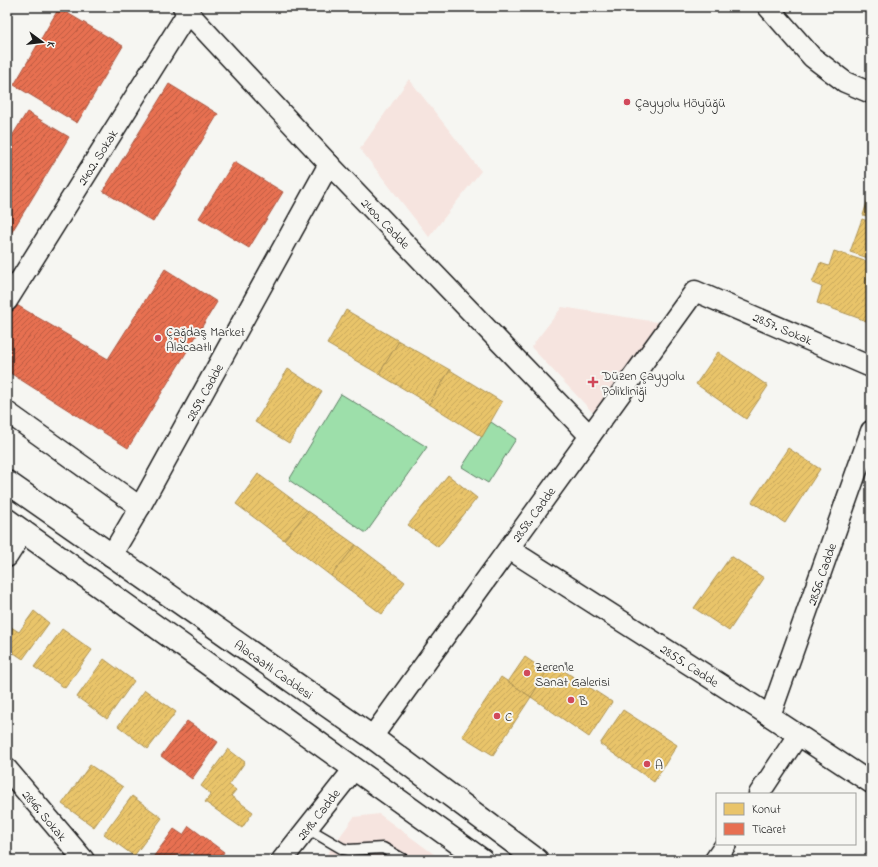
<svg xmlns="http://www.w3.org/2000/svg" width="878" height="867" font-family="'Indie Flower',sans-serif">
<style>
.built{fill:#f6e4df}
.green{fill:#9ddfaa;stroke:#5c7e63}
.homes{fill:url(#homes-hatch);stroke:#ac9253}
.shops{fill:url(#shops-hatch);stroke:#aa5641}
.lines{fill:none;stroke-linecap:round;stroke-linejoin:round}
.service-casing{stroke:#1c1c1c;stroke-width:13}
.minor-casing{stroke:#1c1c1c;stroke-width:23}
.secondary-casing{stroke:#1c1c1c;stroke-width:25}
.service{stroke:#f6f6f2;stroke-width:10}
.minor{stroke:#f6f6f2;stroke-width:20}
.secondary{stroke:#f6f6f2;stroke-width:22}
.poi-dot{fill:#d1495b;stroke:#f6f6f2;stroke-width:1.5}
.labels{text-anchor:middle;stroke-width:4;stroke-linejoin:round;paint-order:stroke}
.poi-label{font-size:13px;fill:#1c1c1c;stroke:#f6f6f2;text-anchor:start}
.street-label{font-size:13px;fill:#1c1c1c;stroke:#f6f6f2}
</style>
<defs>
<pattern id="homes-hatch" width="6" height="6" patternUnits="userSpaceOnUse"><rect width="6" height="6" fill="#e9c46a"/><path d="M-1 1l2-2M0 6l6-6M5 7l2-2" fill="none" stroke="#c7a85b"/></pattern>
<pattern id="shops-hatch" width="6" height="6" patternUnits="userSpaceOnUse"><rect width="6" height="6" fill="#e76f51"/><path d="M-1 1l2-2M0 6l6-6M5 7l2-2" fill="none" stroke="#ba5a42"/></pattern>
</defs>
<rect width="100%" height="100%" fill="#f6f6f2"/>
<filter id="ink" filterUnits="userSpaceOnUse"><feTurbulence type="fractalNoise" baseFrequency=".025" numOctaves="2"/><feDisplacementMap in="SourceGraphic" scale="8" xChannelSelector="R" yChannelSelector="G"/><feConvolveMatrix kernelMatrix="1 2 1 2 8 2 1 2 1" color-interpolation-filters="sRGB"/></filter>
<g filter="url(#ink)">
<g class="built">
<polygon points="409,79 481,171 429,237 360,149"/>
<polygon points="562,307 663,323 597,417 531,347"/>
<polygon points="379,814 442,860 323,860 354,817"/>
</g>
<g class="green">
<polygon points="341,394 427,447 366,533 289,480"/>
<polygon points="491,422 516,439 488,483 462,467"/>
</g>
<g class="homes">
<polygon points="871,190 871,217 863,215"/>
<polygon points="862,219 871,222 871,259 850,252"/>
<polygon points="834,251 871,263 871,316 869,322 817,303 822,287 812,283 820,263 829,266"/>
<polygon points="346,310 399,341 379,374 327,344"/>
<polygon points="399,341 450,370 429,404 379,374"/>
<polygon points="718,352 768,386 746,419 696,384"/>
<polygon points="288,369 322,391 289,443 255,422"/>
<polygon points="450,370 502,402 482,437 429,404"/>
<polygon points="788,448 820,469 785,523 752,502"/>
<polygon points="258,474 308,511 284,540 236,504"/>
<polygon points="448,475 477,498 438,547 408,525"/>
<polygon points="308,511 356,545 331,576 284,540"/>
<polygon points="356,545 405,582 382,614 331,576"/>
<polygon points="731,556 764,578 729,631 694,608"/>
<polygon points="34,611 49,623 23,659 14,653 8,661 7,631 11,627 19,632"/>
<polygon points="62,629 92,650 65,688 34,667"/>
<polygon points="525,657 547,672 531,697 508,682"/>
<polygon points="104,659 134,681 107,719 77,697"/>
<polygon points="552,663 612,702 589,737 531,697"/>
<polygon points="501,677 531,697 493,755 462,736"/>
<polygon points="145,690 176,712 148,749 118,726"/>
<polygon points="623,710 677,745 654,782 600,744"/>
<polygon points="228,749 245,762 229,785 236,790 231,796 253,812 242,828 205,802 211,794 201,786"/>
<polygon points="90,765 123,787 94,827 62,804"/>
<polygon points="132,796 162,818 134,856 104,834"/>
</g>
<g class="shops">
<polygon points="59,8 123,46 77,123 14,85"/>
<polygon points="169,84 218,114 153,222 103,191"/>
<polygon points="27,112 69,137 7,240 7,144"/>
<polygon points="234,162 283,192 249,248 199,218"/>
<polygon points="165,269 217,302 128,448 7,371 7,317 15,304 108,359"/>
<polygon points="187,721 218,742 192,779 161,756"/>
<polygon points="189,826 224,852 219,860 202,860 191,852 186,859 179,853 174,860 151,860 174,829 183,835"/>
</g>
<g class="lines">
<g class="service-casing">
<polyline id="service" points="307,828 343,849 349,850 383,848 404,860"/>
</g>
<g class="minor-casing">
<g id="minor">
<polyline points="183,7 329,164 590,436"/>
<polyline points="768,7 812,57 845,82 871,93"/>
<polyline points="7,301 188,12"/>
<polyline points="7,412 140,507"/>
<polyline points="509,549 756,707 871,783"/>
<polyline points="111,556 140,507 329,164"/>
<polyline points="7,557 23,532"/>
<polyline points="770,716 871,431"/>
<polyline points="372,737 695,291 871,367"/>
<polyline points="7,769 84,860"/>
<polyline points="759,794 798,735"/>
<polyline points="282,860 354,769"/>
<polyline points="715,860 726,844"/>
</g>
</g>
<g class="secondary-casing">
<g id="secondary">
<polyline points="7,482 372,737 537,860"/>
<polyline points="7,520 482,860"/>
</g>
</g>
<use href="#service" class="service"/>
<use href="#minor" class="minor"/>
<use href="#secondary" class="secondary"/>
</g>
</g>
<g class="poi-dot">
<circle cx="627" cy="102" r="4"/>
<circle cx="158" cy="338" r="4"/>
<path d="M591 376h4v4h4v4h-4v4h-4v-4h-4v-4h4z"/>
<circle cx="527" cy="673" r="4"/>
<circle cx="571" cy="700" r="4"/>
<circle cx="497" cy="716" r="4"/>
<circle cx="647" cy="764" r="4"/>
</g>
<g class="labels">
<g class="poi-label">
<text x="635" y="107">Çayyolu Höyüğü</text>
<text x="166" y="336">Çağdaş Market<tspan x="166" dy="15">Alacaatlı</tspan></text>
<text x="602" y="380">Düzen Çayyolu<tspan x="602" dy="15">Polikliniği</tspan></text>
<text x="535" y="671">Zeren'le<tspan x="535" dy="15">Sanat Galerisi</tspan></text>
<text x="579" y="705">B</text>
<text x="505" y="721">C</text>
<text x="655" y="769">A</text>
</g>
<g class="street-label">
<text transform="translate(97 157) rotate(-58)" y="5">2402. Sokak</text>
<text transform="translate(386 223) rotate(46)" y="5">2400. Cadde</text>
<text transform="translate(783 328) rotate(23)" y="5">2857. Sokak</text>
<text transform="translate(204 392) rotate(-61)" y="5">2859. Cadde</text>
<text transform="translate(533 514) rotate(-54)" y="5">2858. Cadde</text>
<text transform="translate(821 574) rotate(-71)" y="5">2856. Cadde</text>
<text transform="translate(690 665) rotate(33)" y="5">2855. Cadde</text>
<text transform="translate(274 669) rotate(35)" y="5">Alacaatlı Caddesi</text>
<text transform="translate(318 814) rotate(-52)" y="5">2818. Cadde</text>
<text transform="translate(45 815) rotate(50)" y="5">2846. Sokak</text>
</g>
</g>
<rect width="878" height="867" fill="none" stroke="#f6f6f2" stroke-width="24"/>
<rect x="12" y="12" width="854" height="843" fill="none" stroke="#1c1c1c" stroke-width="1.5" filter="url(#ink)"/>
<rect x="716" y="793" width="140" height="52" fill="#f6f6f2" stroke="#9f9f9c"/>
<rect x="724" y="803" width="20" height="12" fill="#e9c46a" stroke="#9f9f9c"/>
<text x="752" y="813" font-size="12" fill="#1c1c1c">Konut</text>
<rect x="724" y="823" width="20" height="12" fill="#e76f51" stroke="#9f9f9c"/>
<text x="752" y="833" font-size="12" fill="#1c1c1c">Ticaret</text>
<g transform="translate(42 42) rotate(105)" stroke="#f6f6f2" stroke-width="3" paint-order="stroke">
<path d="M0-3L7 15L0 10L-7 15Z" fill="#1c1c1c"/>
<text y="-6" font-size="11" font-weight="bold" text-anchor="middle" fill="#1c1c1c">K</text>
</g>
</svg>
